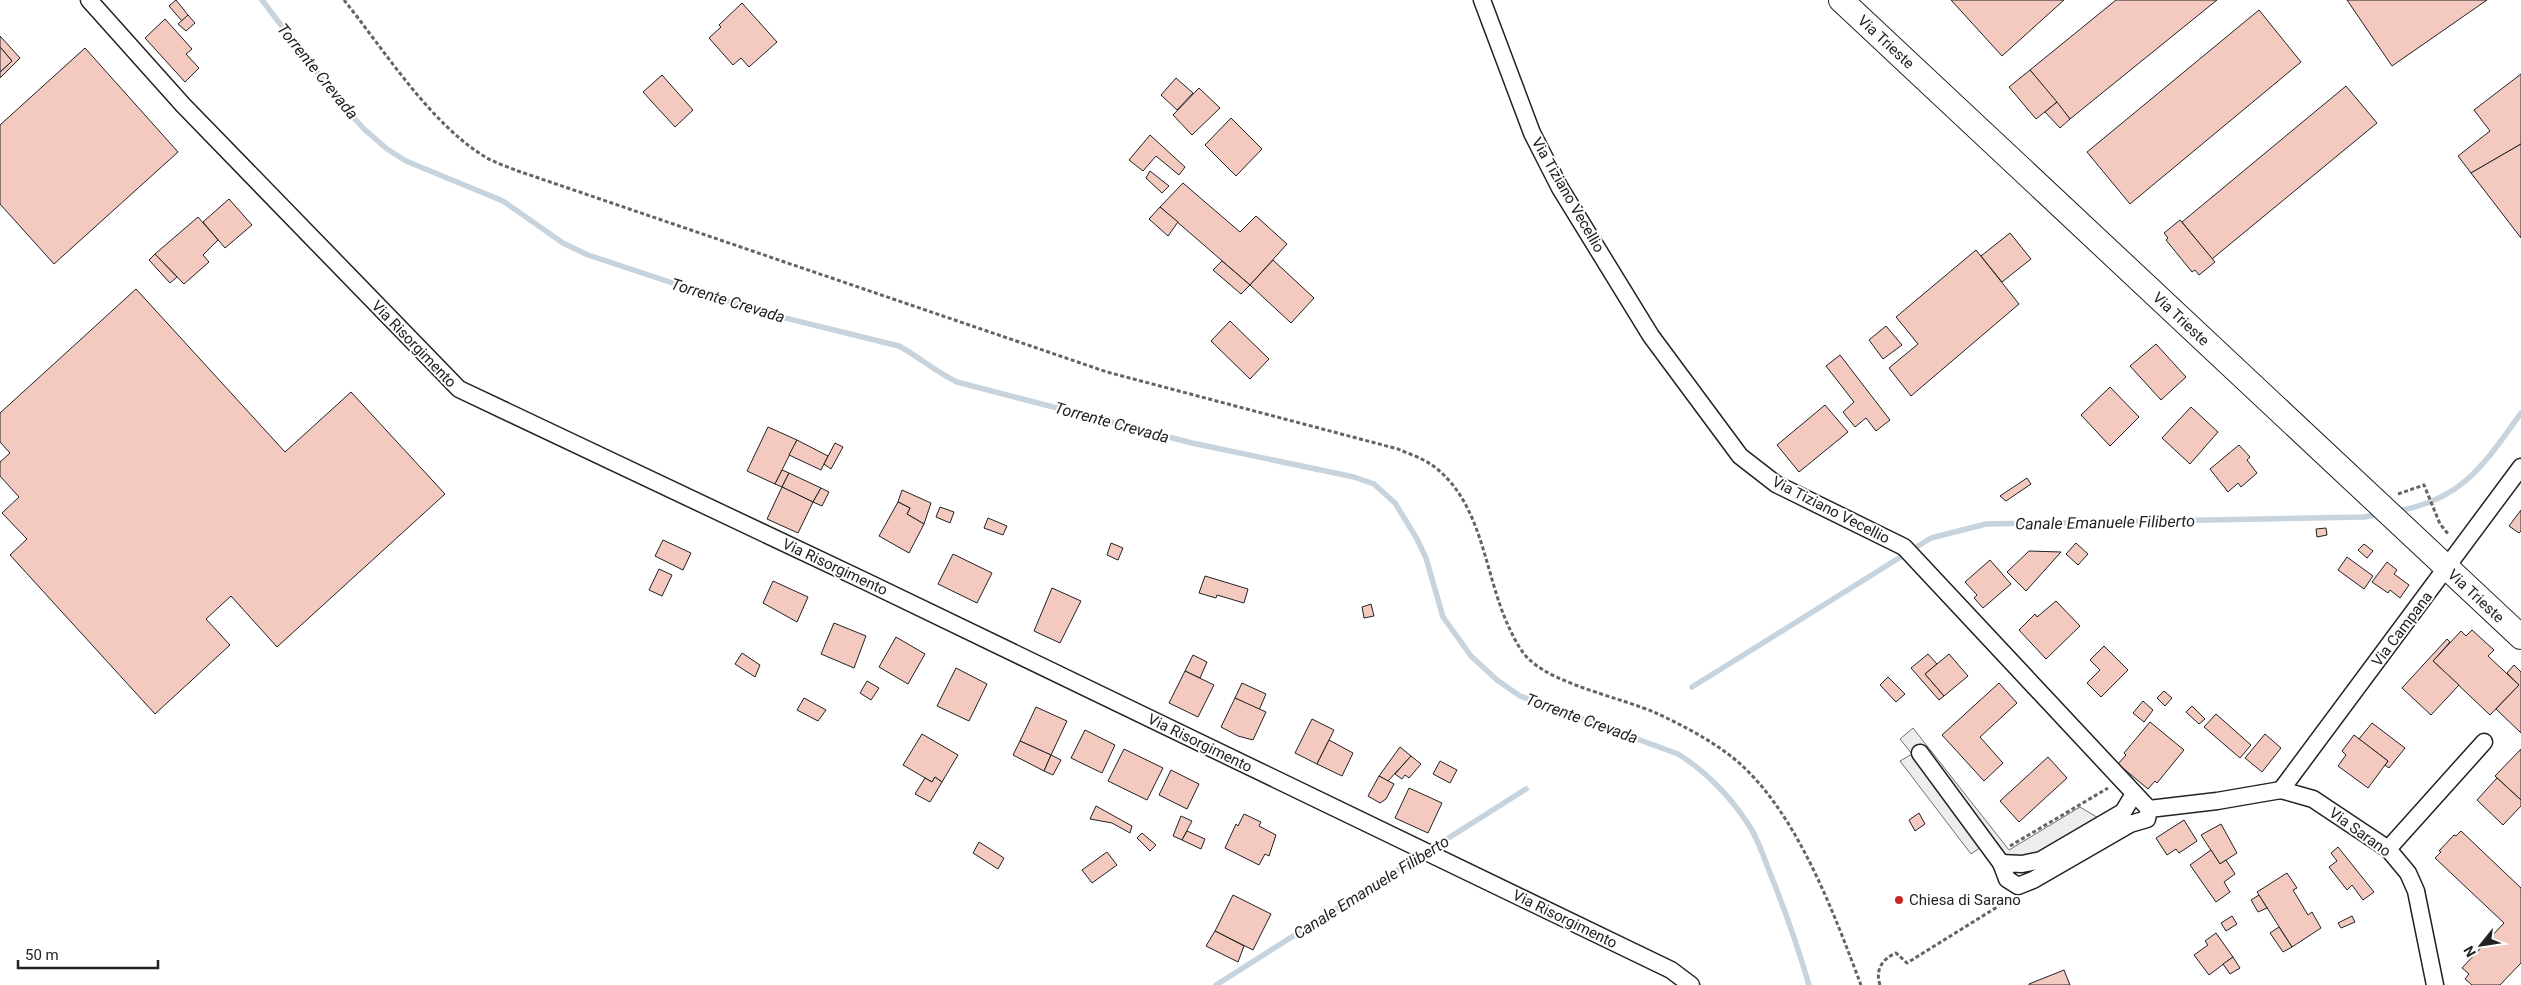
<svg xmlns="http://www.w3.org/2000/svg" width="2521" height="985" font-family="Roboto,sans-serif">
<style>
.parking{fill:#ededed;stroke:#6f6f6f}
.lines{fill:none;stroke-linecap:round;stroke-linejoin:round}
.stream{stroke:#c7d3dd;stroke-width:5.5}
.building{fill:#f3c9c0;stroke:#222}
.street-casing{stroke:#222;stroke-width:19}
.secondary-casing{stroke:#222;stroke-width:26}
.path{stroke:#646464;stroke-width:3;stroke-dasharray:4 2.5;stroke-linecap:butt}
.street{stroke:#fff;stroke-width:16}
.secondary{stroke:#fff;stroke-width:24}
.poi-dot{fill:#c62828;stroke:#fff;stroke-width:2}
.labels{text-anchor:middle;stroke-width:4;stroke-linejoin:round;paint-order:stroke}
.street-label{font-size:15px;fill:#222;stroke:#fff}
.poi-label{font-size:15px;fill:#222;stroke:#fff;text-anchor:start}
.water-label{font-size:16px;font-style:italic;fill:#222;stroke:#fff}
</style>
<rect width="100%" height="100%" fill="#fff"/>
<polygon class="parking" points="1913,728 2009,850 2080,807 2100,819 2026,858 1991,855 1984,845 1971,854 1900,761 1912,754 1900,739"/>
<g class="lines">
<g class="stream">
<path d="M262,0l80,105 22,24 23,20 19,12 97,40 60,42 25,12 169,56 142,35c20,11 37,26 58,36l235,61 162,34 20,7 21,19 22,36 9,19 17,59 28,39 26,24 23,16 158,58c26,16 51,41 68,67 11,15 17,34 24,52 15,37 28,74 39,112"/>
<path d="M2397,511c66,-11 88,-48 124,-98"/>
<polyline points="1692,687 1931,538 1986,524 2364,517 2381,514"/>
<polyline points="1216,985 1526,789"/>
</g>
</g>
<g class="building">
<polygon points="176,0 188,15 182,21 169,6"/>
<polygon points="1951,0 2064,0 2002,56"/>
<polygon points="2116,0 2217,0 2070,119 2030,70"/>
<polygon points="2347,0 2487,0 2392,66"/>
<polygon points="742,3 777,42 749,67 741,58 733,65 709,38 721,27 719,25"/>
<polygon points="2259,10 2301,62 2130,204 2087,152"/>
<polygon points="188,15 195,23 186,31 178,24"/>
<polygon points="165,19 192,49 186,54 199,68 185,82 145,38"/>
<polygon points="0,36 20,58 0,78 0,72 12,61 0,47"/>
<polygon points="0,47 12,61 0,72"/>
<polygon points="85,48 178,152 54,264 0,204 0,125"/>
<polygon points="2030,70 2057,102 2036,119 2009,87"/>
<polygon points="2521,74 2521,144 2471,173 2458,156 2490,131 2474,110"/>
<polygon points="662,75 693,110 675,127 643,92"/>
<polygon points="1176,78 1193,93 1177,110 1161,95"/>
<polygon points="2346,86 2377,123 2212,259 2182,222"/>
<polygon points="1199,88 1220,108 1192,135 1173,115"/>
<polygon points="2057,102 2070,119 2060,128 2045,112"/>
<polygon points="1231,118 1262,149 1236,176 1205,145"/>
<polygon points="1150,135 1185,167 1179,175 1156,156 1143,171 1129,160"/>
<polygon points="2521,144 2521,238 2471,173"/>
<polygon points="1150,171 1169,186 1162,193 1146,178"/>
<polygon points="1183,183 1240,232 1256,216 1287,244 1250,285 1160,207"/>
<polygon points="229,199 252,225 225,248 203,222"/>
<polygon points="1160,207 1178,222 1168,236 1149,219"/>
<polygon points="198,217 218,240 203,255 209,262 184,284 155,254"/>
<polygon points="2180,220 2215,262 2199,275 2195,270 2192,272 2166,240 2168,238 2164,233"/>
<polygon points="2010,233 2031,259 2002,282 1981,256"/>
<polygon points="1976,250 2019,304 1911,396 1889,368 1918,344 1896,317"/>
<polygon points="155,254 177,277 170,283 149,260"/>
<polygon points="1273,260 1314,298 1291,323 1250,285"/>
<polygon points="1222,261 1250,285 1241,294 1213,270"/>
<polygon points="136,289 285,452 351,392 445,494 277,647 231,596 206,619 230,645 155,714 10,555 27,539 2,513 19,497 0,476 0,462 10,453 0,442 0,413"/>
<polygon points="1230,321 1269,359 1250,379 1211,341"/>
<polygon points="1886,326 1902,345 1883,359 1869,340"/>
<polygon points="2156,344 2186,377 2161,400 2130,366"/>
<polygon points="1840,355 1890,420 1876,431 1866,418 1855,427 1843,412 1854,402 1826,366"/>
<polygon points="2110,387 2139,417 2110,446 2081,415"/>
<polygon points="1825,405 1848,432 1799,472 1777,445"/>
<polygon points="2191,407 2218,432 2190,464 2162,438"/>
<polygon points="768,427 797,440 775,484 747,471"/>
<polygon points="797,440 828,456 821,470 789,455"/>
<polygon points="835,443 843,447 831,469 824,464"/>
<polygon points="2239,445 2250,457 2247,460 2257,473 2241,487 2238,483 2228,492 2210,469"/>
<polygon points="782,470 789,473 782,487 775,484"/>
<polygon points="789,473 821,488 813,502 782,487"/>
<polygon points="2027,478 2031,484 2006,501 2000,496"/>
<polygon points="782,487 813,502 798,533 767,519"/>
<polygon points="821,488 829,492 822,506 813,502"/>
<polygon points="902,490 931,503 924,524 907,514 910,508 898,502"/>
<polygon points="898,502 910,508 907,514 924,524 909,553 879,536"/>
<polygon points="940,507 954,512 950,523 936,517"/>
<polygon points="2521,510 2521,531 2519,533 2509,526"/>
<polygon points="988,518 1007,526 1003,535 984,528"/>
<polygon points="2326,528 2327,535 2317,537 2316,529"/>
<polygon points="663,540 691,553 683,570 655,556"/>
<polygon points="1111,543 1123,548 1118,560 1107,555"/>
<polygon points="2076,543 2088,554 2078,565 2066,554"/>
<polygon points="2364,544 2373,551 2367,558 2358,550"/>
<polygon points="2029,551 2061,552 2026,591 2007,572"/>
<polygon points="953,554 992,573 977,603 938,584"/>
<polygon points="2347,557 2373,576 2364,589 2338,570"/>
<polygon points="1990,560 2011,584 1983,608 1974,598 1977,595 1965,582"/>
<polygon points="2387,562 2397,570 2394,574 2409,585 2400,598 2390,590 2388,593 2372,582"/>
<polygon points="659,569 672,575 662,596 649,590"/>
<polygon points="1205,576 1248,589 1244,603 1217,595 1216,598 1199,593"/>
<polygon points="773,581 808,597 797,622 763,603"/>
<polygon points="1052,588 1081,601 1060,643 1034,631"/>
<polygon points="2056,601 2080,626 2046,659 2019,630 2035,614 2037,617"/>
<polygon points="1371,604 1374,616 1364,618 1362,607"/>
<polygon points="834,623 866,636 854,668 821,654"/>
<polygon points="2472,630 2494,650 2488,656 2519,685 2490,715 2433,661 2461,631 2466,636"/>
<polygon points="896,637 925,654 908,684 879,667"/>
<polygon points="2447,639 2450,642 2433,661 2459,685 2431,715 2402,688"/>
<polygon points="2104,646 2128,670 2101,697 2087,683 2100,670 2090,660"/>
<polygon points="742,653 760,665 755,677 735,664"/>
<polygon points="1928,654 1937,664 1925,674 1944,696 1939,700 1911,668"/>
<polygon points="1949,654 1968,676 1944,696 1925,674"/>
<polygon points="1193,655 1207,662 1200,678 1185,671"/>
<polygon points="2514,665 2521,672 2521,733 2496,709 2519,685 2507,673"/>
<polygon points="956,668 987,684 969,721 937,706"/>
<polygon points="1185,671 1214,685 1198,717 1169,703"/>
<polygon points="1888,677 1905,694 1896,702 1880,685"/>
<polygon points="867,681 879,688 871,700 860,693"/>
<polygon points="1242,683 1266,694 1259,710 1235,698"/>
<polygon points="1999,683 2017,703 1980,737 2003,763 1984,781 1942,735"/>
<polygon points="2164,691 2172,698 2165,706 2157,698"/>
<polygon points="804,698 826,710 818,721 797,710"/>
<polygon points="1235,698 1266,712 1253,740 1238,736 1221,727"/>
<polygon points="2143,701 2153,710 2144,722 2133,713"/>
<polygon points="2192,706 2205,719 2199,724 2186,712"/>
<polygon points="1036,707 1067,721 1051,755 1020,741"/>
<polygon points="2216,714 2251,745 2240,758 2204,727"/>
<polygon points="1312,719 1334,730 1317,764 1295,753"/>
<polygon points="2150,722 2184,750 2157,783 2155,781 2148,789 2118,764 2126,755 2124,753"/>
<polygon points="2372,723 2405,748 2389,768 2385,765 2388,761 2359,739"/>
<polygon points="1085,730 1115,745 1102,773 1071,758"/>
<polygon points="922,734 958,755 942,782 935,777 932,782 903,765"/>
<polygon points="2265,734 2281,748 2262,772 2245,758"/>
<polygon points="2354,735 2388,761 2368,788 2338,766 2346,755 2342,751"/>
<polygon points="1329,740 1353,753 1342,776 1317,764"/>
<polygon points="1020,741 1051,755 1044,771 1013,755"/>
<polygon points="1400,747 1411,756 1388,781 1379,776"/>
<polygon points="1124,749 1163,768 1147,800 1108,781"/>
<polygon points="2521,749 2521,800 2495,776"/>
<polygon points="1051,755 1061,760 1053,775 1044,771"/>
<polygon points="1411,756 1421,764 1409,778 1405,775 1402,779 1395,774"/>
<polygon points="2048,757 2067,778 2019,822 2000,801"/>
<polygon points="1440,761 1457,770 1450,783 1433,774"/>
<polygon points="1171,770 1199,784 1187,809 1159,795"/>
<polygon points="1379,776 1394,784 1386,799 1380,803 1368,796"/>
<polygon points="935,777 942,782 930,802 915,794 925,778 932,782"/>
<polygon points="2497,778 2521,800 2521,806 2503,825 2477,800"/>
<polygon points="1409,788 1442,803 1428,833 1395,818"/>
<polygon points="1096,806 1132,826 1130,833 1112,823 1090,819"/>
<polygon points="1919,813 1925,824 1915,831 1909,820"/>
<polygon points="1244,814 1261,822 1259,826 1276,835 1269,856 1265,854 1259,865 1225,848 1236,824 1238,826"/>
<polygon points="1181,816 1192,821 1182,840 1173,836"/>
<polygon points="2184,820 2197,841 2179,853 2176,849 2167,855 2156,838"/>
<polygon points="2221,824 2237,853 2220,864 2201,835"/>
<polygon points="1187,831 1205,839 1201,849 1182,840"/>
<polygon points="2461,831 2521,888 2521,963 2500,985 2472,985 2465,979 2469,974 2462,968 2504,923 2435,858 2441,852 2439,851 2454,835 2456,836"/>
<polygon points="1142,833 1156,845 1150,851 1137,838"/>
<polygon points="979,842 1004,858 998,869 973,853"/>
<polygon points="2338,847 2374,892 2363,900 2352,885 2347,890 2329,867 2337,861 2331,853"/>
<polygon points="2211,850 2220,864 2226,860 2235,874 2224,882 2230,892 2216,902 2190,865"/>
<polygon points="1107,852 1117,865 1092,883 1082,870"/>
<polygon points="2287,873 2297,888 2293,890 2308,915 2312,912 2321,928 2292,947 2257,892"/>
<polygon points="1233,895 1271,914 1253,950 1215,931"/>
<polygon points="2259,895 2267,908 2258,912 2251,900"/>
<polygon points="2232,916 2237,924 2226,931 2221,923"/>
<polygon points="2352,916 2355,922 2341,928 2338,923"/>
<polygon points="2279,927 2292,947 2283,952 2270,933"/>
<polygon points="1215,931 1244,946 1238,962 1206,946"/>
<polygon points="2216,933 2233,957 2209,975 2194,955 2208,945 2205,941"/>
<polygon points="2233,957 2240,968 2230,974 2223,964"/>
<polygon points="2064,970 2070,985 2029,985 2029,984"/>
</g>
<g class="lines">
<g class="street-casing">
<g id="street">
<polyline points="89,0 183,105 459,389 869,583 1671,970 1691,985"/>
<polyline points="1482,0 1532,133 1560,188 1651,336 1740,456 1776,484 1904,547 2149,809 2217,801 2281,790 2313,799 2388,849 2408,873 2416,891 2435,985"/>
<polyline points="1920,753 2001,863"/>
<polyline points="2281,790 2521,467"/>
<polyline points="2134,794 2123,812 2041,860 2022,864 2001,863 2007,879 2018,886 2033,880 2130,824 2147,819 2149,809"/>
<polyline points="2388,849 2484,742"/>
</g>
</g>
<g class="secondary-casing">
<polyline id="secondary" points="1841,0 2521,637"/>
</g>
<g class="path">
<path d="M344,0c41,51 87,125 143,158 9,5 21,9 31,13l589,201 291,77c11,5 24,9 34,16 50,36 52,106 75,158 6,13 13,29 24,38 26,24 91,37 125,52 26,12 53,26 76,44 63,50 101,154 129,228"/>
<polyline points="2398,494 2424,485 2440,524 2449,535"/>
<polyline points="2010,846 2108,788"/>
<path d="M1880,985c-5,-15 2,-26 16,-32l11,10 103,-64"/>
</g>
<use href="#street" class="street"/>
<use href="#secondary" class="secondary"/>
</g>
<circle class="poi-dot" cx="1899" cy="900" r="5"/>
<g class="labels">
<g class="street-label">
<text transform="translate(1886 42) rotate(43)" y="5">Via Trieste</text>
<text transform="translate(1568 195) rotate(60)" y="5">Via Tiziano Vecellio</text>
<text transform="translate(2181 319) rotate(43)" y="5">Via Trieste</text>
<text transform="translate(414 344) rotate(46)" y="5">Via Risorgimento</text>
<text transform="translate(1831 510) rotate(27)" y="5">Via Tiziano Vecellio</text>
<text transform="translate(835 567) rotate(25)" y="5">Via Risorgimento</text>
<text transform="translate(2476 596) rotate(43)" y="5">Via Trieste</text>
<text transform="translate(2402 629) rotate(-53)" y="5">Via Campana</text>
<text transform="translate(1200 743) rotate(26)" y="5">Via Risorgimento</text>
<text transform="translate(2360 832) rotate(36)" y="5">Via Sarano</text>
<text transform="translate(1565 919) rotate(26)" y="5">Via Risorgimento</text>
</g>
<g class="poi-label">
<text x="1909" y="905">Chiesa di Sarano</text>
</g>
<g class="water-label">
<text transform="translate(318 71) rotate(51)" y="6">Torrente Crevada</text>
<text transform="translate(728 300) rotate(17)" y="6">Torrente Crevada</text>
<text transform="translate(1112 422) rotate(15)" y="6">Torrente Crevada</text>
<text transform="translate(2105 522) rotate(-1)" y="6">Canale Emanuele Filiberto</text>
<text transform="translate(1582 718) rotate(20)" y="6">Torrente Crevada</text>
<text transform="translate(1371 887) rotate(-32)" y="6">Canale Emanuele Filiberto</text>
</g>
</g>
<g transform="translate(2481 945) rotate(240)" stroke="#ffffff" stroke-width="4" paint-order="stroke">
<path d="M0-4L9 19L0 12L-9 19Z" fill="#222222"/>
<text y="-8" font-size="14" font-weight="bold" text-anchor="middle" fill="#222222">N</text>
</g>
<path d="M18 960v8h140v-8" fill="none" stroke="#222222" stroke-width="2.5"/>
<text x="25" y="960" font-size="15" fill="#222222" stroke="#ffffff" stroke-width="4" paint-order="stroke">50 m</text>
</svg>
